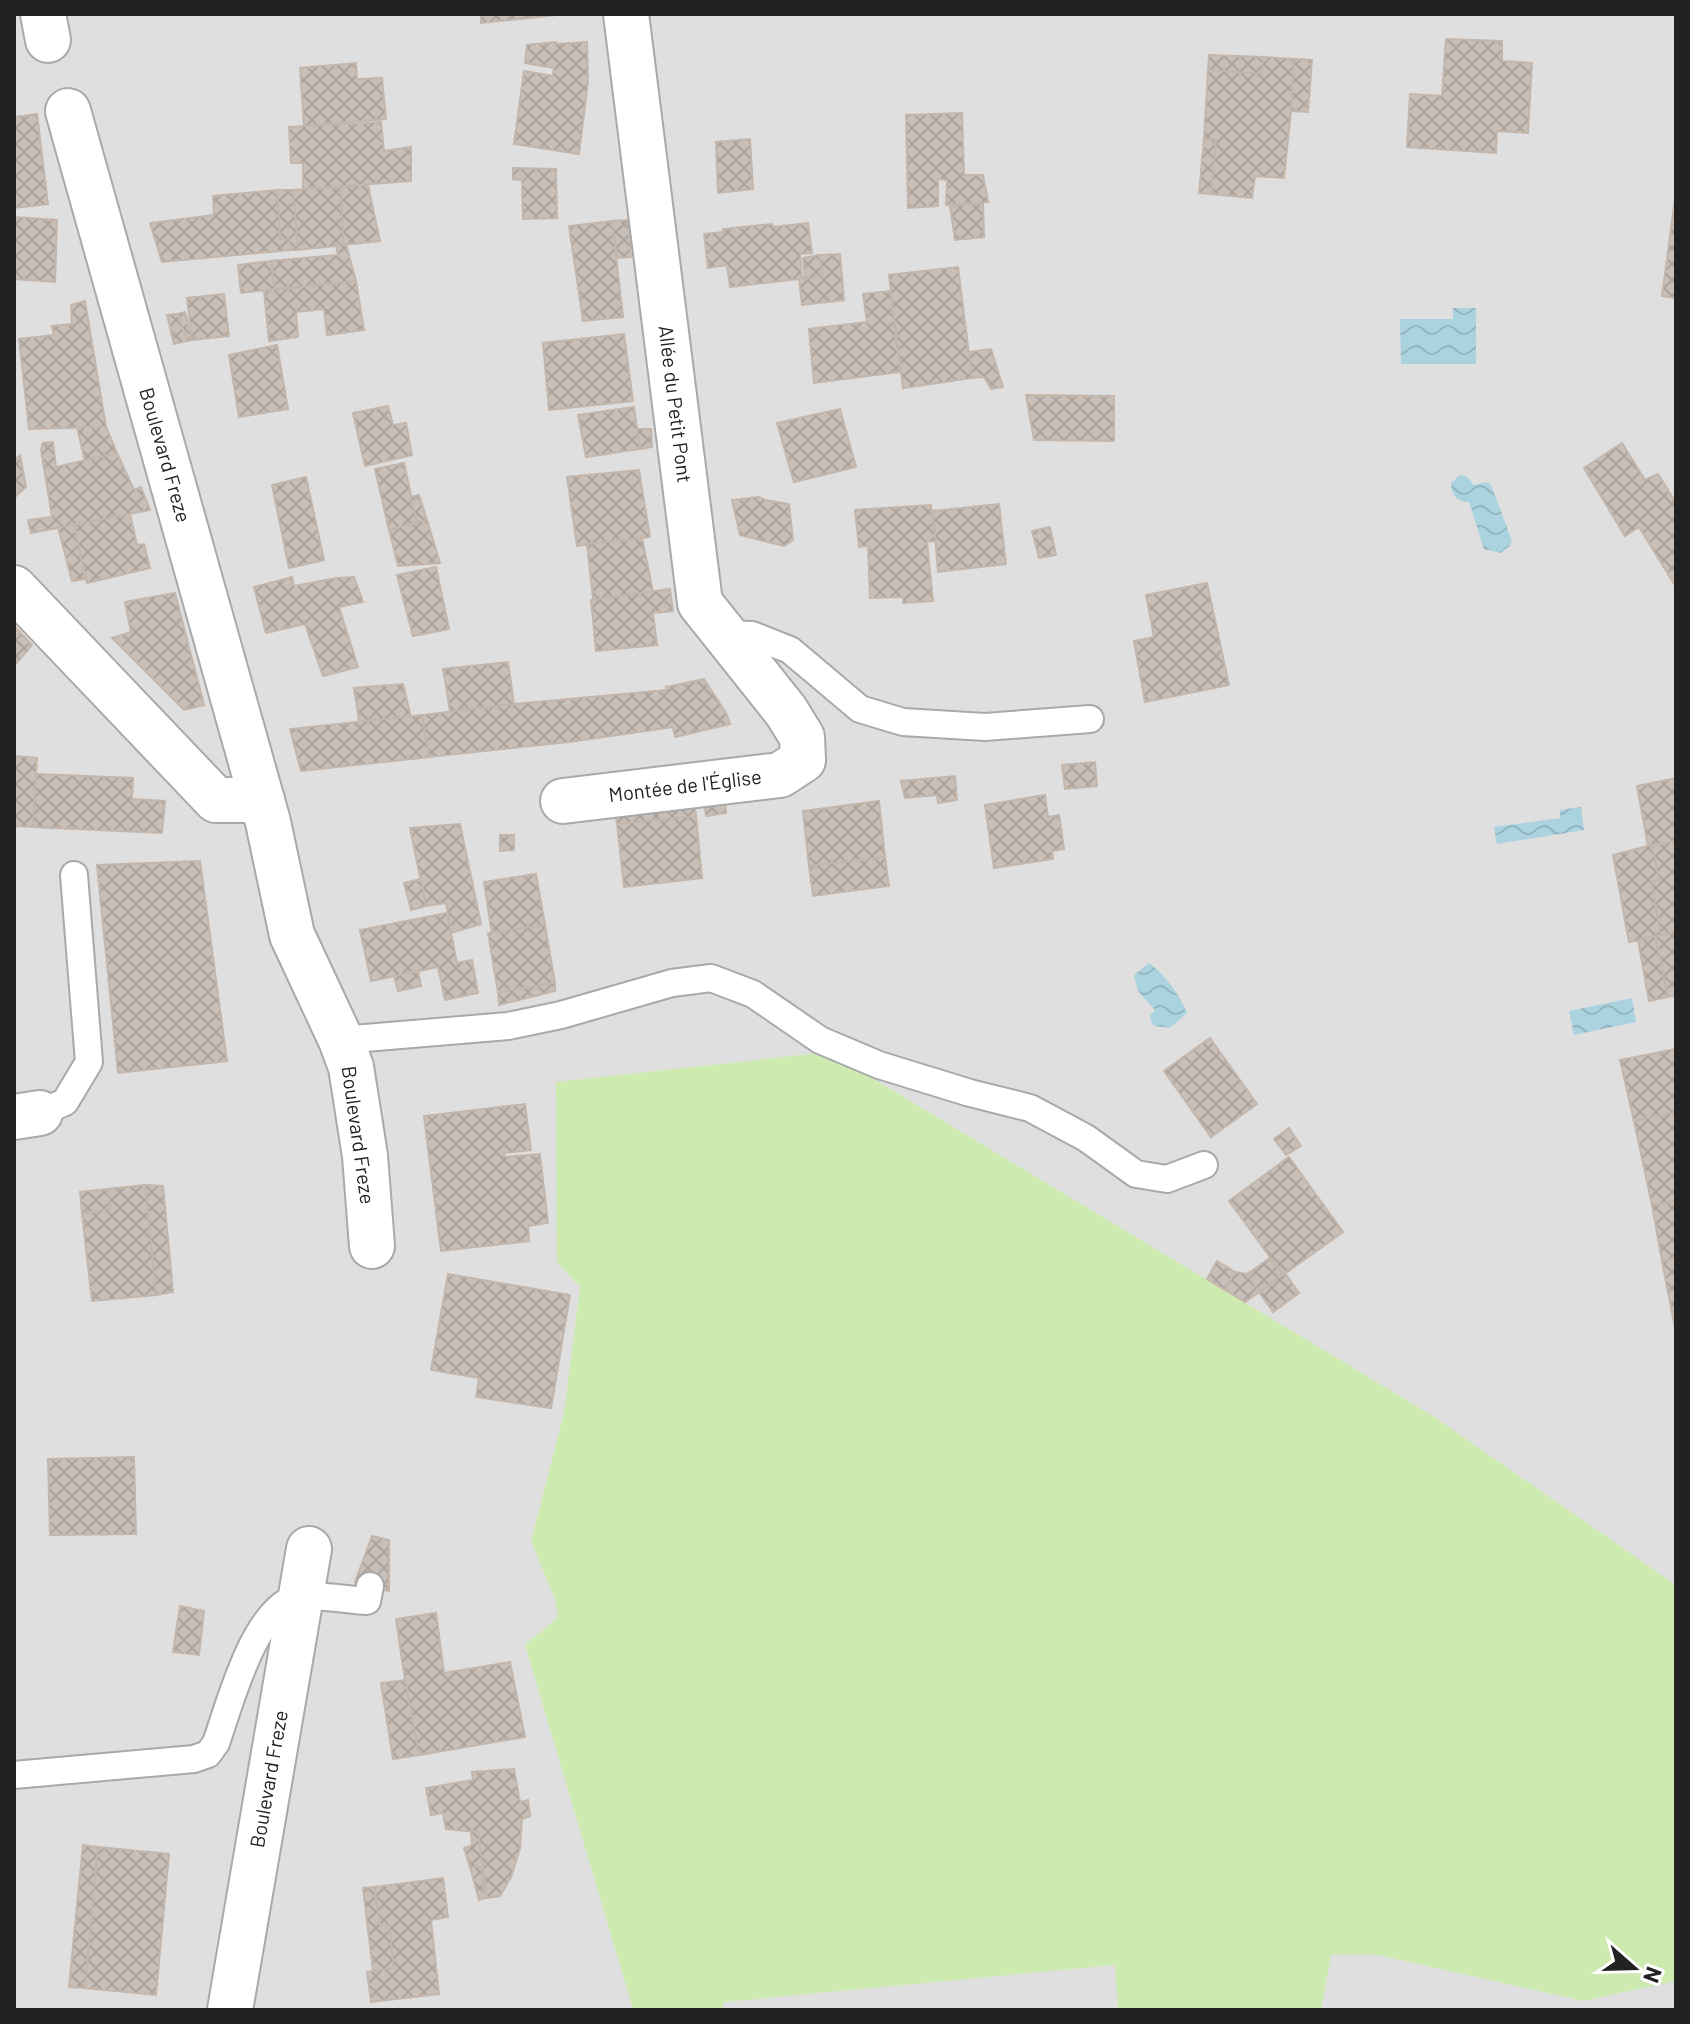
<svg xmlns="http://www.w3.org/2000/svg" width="1690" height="2024" font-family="Barlow,sans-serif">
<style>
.residential{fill:#e0dfdf}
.grass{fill:#cdebb0}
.water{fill:url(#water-waves)}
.building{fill:url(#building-cross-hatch);stroke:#c4b6ab;stroke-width:2}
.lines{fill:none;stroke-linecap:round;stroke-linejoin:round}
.service-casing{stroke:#a9a9a9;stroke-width:30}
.minor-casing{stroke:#a9a9a9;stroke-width:48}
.service{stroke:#fff;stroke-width:26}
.minor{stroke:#fff;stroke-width:44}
.labels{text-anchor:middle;stroke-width:6;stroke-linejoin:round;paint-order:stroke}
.street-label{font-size:20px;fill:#222;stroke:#fff}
</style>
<defs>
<pattern id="water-waves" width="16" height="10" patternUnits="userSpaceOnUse" patternTransform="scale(2)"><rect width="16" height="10" fill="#aad3df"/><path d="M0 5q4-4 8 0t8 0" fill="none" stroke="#92b5bf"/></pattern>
<pattern id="building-cross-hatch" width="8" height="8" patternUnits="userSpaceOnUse" patternTransform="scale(2)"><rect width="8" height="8" fill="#c7bfb8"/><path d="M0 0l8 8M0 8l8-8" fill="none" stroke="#aba49e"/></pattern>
</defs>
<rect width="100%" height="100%" fill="#f2efe9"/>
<rect class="residential" x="14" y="14" width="1662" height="1996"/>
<polygon class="grass" points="829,1052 1433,1416 1676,1585 1676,1981 1583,2001 1378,1955 1331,1955 1321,2010 1118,2010 1115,1965 723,2002 723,2009 633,2009 525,1645 558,1617 555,1599 531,1541 564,1413 580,1287 557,1262 556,1082"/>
<g class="water">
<polygon points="1453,308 1476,308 1476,364 1401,364 1400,319 1453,319"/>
<path d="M1460,475c7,0 10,4 13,10l14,-3 4,3 21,56 -2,5 -10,7 -16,-4 -15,-47c-12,0 -18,-7 -18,-19z"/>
<polygon points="1581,807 1584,830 1497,844 1494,827 1560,818 1560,810"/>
<path d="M1149,963c18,14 29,29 38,50l-17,15 -15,-2 -4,-4 -1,-7 5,-5 -17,-19 -4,-16z"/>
<polygon points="1632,998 1636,1022 1574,1035 1569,1011"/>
</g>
<g class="building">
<polygon points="481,14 566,14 481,23"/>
<polygon points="1446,39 1502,41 1502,61 1532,63 1528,133 1497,131 1496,153 1407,147 1410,94 1442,96"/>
<polygon points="556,42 556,44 587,42 588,81 579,154 514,144 524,71 553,76 554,68 525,63 527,45"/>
<polygon points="1209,55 1263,57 1262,74 1208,70"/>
<polygon points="1263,57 1294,59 1291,111 1284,178 1255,176 1252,198 1211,194 1216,140 1204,139 1208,70 1262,74"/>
<polygon points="1294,59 1312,60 1308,112 1291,111"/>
<polygon points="356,63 357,79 382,78 386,119 304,126 300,68"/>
<polygon points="962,113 964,175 983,175 988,202 946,205 947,180 938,179 938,206 908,208 906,115"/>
<polygon points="37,114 48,204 14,208 14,117"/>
<polygon points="381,122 384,151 411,147 411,181 303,189 303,163 291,163 289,127"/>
<polygon points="750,139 753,189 718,193 716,142"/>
<polygon points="1204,139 1216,140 1211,194 1199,193"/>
<polygon points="513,168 556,169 557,218 523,219 522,180 513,179"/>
<polygon points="368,185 380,241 343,245 341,187"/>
<polygon points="341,187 343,245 298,250 293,190"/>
<polygon points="277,190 293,190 298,250 290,250 290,240 280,239"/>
<polygon points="277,190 280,239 290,240 290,250 162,262 150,223 214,215 213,196"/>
<polygon points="1675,199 1676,199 1676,298 1662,296"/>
<polygon points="983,203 984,237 955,240 950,206"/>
<polygon points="14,217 57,220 55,282 14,279"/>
<polygon points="628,220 631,257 617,258 612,221"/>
<polygon points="612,221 623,317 583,321 569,226"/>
<polygon points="808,223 812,253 800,254 802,278 822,277 819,255 840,254 844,300 802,305 799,279 730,287 727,265 708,268 704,234 724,232 723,229 772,224 773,227"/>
<polygon points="346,244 356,281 274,289 271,261 338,255 336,245"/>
<polygon points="819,255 822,277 805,279 803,258"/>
<polygon points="271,261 274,289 241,293 238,265"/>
<polygon points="958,267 972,378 903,388 889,275"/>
<polygon points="356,281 364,330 327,335 324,309 296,312 298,337 269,341 264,291"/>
<polygon points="890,291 900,372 814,383 809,329 867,322 863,294"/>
<polygon points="224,294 229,336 192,340 187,298"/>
<polygon points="85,301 106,427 29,429 19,339 54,335 52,326 72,324 71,305"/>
<polygon points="185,312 192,340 187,341 178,314"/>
<polygon points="178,314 187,341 174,344 167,315"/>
<polygon points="624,334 633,401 549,410 543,343"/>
<polygon points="277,345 288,409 239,417 229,355"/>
<polygon points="991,349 1003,387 991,389 984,377 972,378 969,352"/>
<polygon points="1026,395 1114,396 1114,441 1034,440"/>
<polygon points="388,406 393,425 406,423 412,455 365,466 353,413"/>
<polygon points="634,407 640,449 586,457 578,415"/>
<polygon points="840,409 856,467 794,482 777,423"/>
<polygon points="77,427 106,427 117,453 85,461"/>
<polygon points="637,429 651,429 652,447 640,449"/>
<polygon points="53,442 56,467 117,453 134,490 141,487 150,510 31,533 28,520 52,517 41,450 43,443"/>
<polygon points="1622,443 1645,480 1658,474 1676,503 1676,587 1639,527 1625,536 1584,468"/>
<polygon points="20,455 26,487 14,498 14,460"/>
<polygon points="404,463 417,522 389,530 375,469"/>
<polygon points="639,470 650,537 577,546 567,477"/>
<polygon points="306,477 324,560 289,568 272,485"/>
<polygon points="419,495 427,520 417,522 410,497"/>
<polygon points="759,497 765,500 789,504 793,540 784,546 740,535 732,500"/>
<polygon points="999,504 1006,564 938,572 933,511"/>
<polygon points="931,505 935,541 927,542 933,601 903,603 903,597 870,598 868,546 859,547 855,510"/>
<polygon points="130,514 137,545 144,544 150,568 87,583 74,525"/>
<polygon points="427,520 440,563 398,566 389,530"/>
<polygon points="74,525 85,579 72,581 58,527"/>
<polygon points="1050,527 1056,555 1039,558 1032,531"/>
<polygon points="642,538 653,592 593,599 587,544"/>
<polygon points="436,567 449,629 413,636 397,575"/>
<polygon points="292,577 294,586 337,578 354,577 363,602 339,607 358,667 323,676 305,624 266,633 254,587"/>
<polygon points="1207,583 1229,685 1145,702 1134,641 1154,637 1146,595"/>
<polygon points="670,589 673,611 653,613 657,645 596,651 591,600"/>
<polygon points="175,593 204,705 184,710 112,638 131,632 125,602"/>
<polygon points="14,626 32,645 14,666"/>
<polygon points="508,662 514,704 450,711 443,669"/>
<polygon points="704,679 726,713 730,724 675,737 673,727 569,742 429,757 422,715 514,704 667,690 666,687"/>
<polygon points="403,684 411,717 359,721 354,688"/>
<polygon points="422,715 429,757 301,771 290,729"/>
<polygon points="14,756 37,758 33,827 14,826"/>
<polygon points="1095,762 1097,786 1065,789 1062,765"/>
<polygon points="36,774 133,778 132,799 165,801 162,833 33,827"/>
<polygon points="955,776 957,800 938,803 937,795 905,798 901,781"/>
<polygon points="1676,778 1676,841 1648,846 1637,786"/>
<polygon points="1045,795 1048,817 1059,815 1064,849 1052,851 1053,859 994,868 985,805"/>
<polygon points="725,800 726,813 706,816 704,801"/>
<polygon points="879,801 885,857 809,866 803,811"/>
<polygon points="694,803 696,816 617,824 615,811"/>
<polygon points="696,816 702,878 624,887 617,824"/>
<polygon points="460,824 481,924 451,933 446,903 426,906 410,828"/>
<polygon points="500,835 514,835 514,850 500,851"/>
<polygon points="1676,841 1676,932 1661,936 1651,882 1659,880 1652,845"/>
<polygon points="1652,845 1659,880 1651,882 1661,936 1629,942 1613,855"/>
<polygon points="885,857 889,886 813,896 809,866"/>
<polygon points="200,861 227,1061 118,1073 97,865"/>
<polygon points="536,874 545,925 492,934 484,882"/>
<polygon points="421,879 426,906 411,910 404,883"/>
<polygon points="447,913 457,963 472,960 478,993 445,1000 438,967 371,981 360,930"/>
<polygon points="545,925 555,983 498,992 488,933"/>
<polygon points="1676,932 1676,995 1668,997 1655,936"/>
<polygon points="1655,936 1668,997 1649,1001 1638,940"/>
<polygon points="418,971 421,986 398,991 394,976"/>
<polygon points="555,983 555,991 499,1005 498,992"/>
<polygon points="1210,1038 1257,1104 1211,1137 1164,1071"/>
<polygon points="1676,1049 1676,1112 1634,1121 1620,1060"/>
<polygon points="525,1104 531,1150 504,1153 504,1157 540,1154 548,1223 528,1226 529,1241 441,1251 424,1116"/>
<polygon points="1676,1112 1676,1201 1652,1205 1634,1121"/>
<polygon points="1289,1128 1301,1146 1286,1155 1274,1139"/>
<polygon points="1289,1157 1343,1232 1283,1275 1229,1201"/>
<polygon points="145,1185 163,1186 173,1292 156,1295"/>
<polygon points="145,1185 156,1295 92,1301 82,1213 110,1209 108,1189"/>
<polygon points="108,1189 110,1209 82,1213 80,1192"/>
<polygon points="1676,1201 1676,1258 1662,1261 1652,1205"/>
<polygon points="1270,1258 1283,1275 1259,1292 1247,1274"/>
<polygon points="1676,1258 1676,1333 1662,1261"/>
<polygon points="1217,1261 1235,1272 1225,1290 1207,1279"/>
<polygon points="1235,1272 1247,1274 1259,1292 1245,1302 1225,1290"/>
<polygon points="1285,1273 1299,1293 1273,1312 1259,1292"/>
<polygon points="448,1274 570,1295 551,1408 476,1397 479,1378 431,1370"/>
<polygon points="134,1457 136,1534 50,1535 48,1459"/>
<polygon points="372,1536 389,1540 389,1591 355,1582"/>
<polygon points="180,1606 204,1611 199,1655 173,1652"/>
<polygon points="436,1613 444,1673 510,1662 525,1737 419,1755 405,1680 396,1619"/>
<polygon points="405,1680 419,1755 393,1759 381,1683"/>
<polygon points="514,1769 520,1802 528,1800 530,1816 522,1819 520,1848 511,1877 500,1896 487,1898 478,1832 446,1829 443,1813 431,1815 426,1788 473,1780 472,1772"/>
<polygon points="471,1831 478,1832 487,1898 485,1898 481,1867 470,1867 464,1848 472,1845"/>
<polygon points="83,1845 98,1847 85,1988 69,1987"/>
<polygon points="98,1847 169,1854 156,1995 85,1988"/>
<polygon points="470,1867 481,1867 485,1898 479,1900"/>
<polygon points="443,1878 448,1917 431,1920 439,1994 371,2002 367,1972 394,1968 389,1925 380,1926 374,1887"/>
<polygon points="374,1887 380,1926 389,1925 394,1968 373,1971 363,1888"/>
</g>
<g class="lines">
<g class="service-casing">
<g id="service">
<polyline points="725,634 752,635 790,650 860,709 903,722 985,727 1090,719"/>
<polyline points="341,1040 508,1026 561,1015 672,983 711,978 753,994 820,1040 879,1065 970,1093 1030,1108 1086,1138 1136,1174 1167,1179 1204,1165"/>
<polyline points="40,1113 65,1102 89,1062 74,875"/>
<path d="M14,1775l180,-16 14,-5 8,-11c14,-39 38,-136 83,-146 16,-3 50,3 68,4l3,-15"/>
</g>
</g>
<g class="minor-casing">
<g id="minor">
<polyline points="43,14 48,40"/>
<polyline points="68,111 268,822 292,935 341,1040 351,1067 365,1156 372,1246"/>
<polyline points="14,588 216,800 262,800"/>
<polyline points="563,801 780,775 803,760 802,737 786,711 700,603 626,14"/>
<polyline points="14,1117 40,1113"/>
<polyline points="230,2010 309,1549"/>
</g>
</g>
<use href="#service" class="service"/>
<use href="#minor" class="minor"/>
</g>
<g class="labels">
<g class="street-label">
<text transform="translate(675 404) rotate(83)" y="7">Allée du Petit Pont</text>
<text transform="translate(165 455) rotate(74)" y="7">Boulevard Freze</text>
<text transform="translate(685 786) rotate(-7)" y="7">Montée de l'Église</text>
<text transform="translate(358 1135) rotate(82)" y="7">Boulevard Freze</text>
<text transform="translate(269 1779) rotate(-80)" y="7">Boulevard Freze</text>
</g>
</g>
<rect width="1690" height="2024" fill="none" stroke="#222222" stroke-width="32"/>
<g transform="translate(1634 1968) rotate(110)" stroke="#ffffff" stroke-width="6" paint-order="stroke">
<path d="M0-6L14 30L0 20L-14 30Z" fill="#222222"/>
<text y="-12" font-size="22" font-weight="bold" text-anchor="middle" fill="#222222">N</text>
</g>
</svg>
